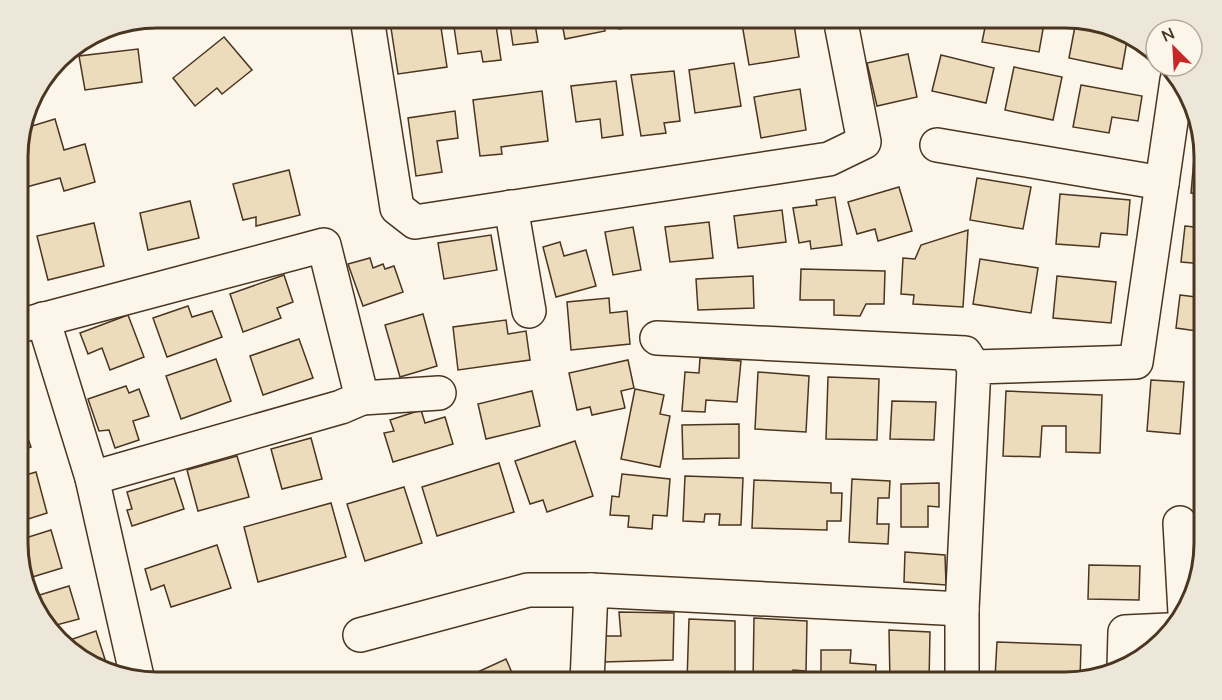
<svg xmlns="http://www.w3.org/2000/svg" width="1222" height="700" font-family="Mulish,sans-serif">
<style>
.building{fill:#ecdcbc;stroke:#4a3520;stroke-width:1.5}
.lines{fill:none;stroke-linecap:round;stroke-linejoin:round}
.minor-casing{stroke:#4a3520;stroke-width:36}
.minor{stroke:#fbf6e9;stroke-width:33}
.rim{fill:none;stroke:#4a3520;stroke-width:3}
</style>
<rect width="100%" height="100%" fill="#fbf6e9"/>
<g class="building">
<polygon points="466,18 495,18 501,60 483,62 481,51 458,54 453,20"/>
<polygon points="509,18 534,18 538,42 513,45"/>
<polygon points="561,18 603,18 605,31 565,39"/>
<polygon points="618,18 661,18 662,23 619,29"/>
<polygon points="679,18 706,18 680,24"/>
<polygon points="779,18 793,18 799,57 749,65 742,24"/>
<polygon points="930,18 947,18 931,23"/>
<polygon points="987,18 1045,18 1039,52 982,42"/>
<polygon points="440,21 447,67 398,74 391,28"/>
<polygon points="1076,21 1128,35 1122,69 1069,58"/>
<polygon points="224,37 252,70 222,94 217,88 195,106 173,78"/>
<polygon points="138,49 142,82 85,90 79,56"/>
<polygon points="908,54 917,97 877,106 867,63"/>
<polygon points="941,55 994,68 986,103 932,91"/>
<polygon points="734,63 741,106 695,113 689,70"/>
<polygon points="1014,67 1062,77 1053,120 1005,110"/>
<polygon points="674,71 680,121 664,123 666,133 641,136 631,75"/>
<polygon points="616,81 623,135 602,138 600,119 576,122 571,86"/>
<polygon points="1081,85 1142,96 1138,121 1112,117 1109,133 1073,127"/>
<polygon points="800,89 806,130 761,138 754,97"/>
<polygon points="542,91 548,141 501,147 502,154 480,156 473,100"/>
<polygon points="455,111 458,138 437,141 442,172 416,176 408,118"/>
<polygon points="55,119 64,150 85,144 95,182 64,191 60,178 19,189 19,139 22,129"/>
<polygon points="1194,159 1204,160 1204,210 1200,210 1201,194 1191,193"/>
<polygon points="289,170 300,215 256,226 256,217 243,220 233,184"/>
<polygon points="977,178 1031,187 1023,229 970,220"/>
<polygon points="899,187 912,231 878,241 875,229 857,234 848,202"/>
<polygon points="1060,194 1130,200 1127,235 1101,233 1099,247 1056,244"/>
<polygon points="835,197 842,245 811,249 810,241 799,243 793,208 817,205 816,200"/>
<polygon points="190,201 199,238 148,250 140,213"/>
<polygon points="782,210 786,242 738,248 734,216"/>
<polygon points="709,222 713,258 670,262 665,227"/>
<polygon points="94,223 104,266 48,280 37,236"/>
<polygon points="1185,226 1204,228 1204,264 1181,262"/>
<polygon points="633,227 641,270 613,275 605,232"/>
<polygon points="968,230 963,307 913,304 914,295 901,294 903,258 915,259 921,245"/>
<polygon points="491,235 497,270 444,279 438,243"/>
<polygon points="560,242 564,256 586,250 596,286 556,297 543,247"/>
<polygon points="19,258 25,286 19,287"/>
<polygon points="370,258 373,268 383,264 385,269 394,266 403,292 363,306 348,264"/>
<polygon points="980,259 1038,268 1031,313 973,304"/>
<polygon points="801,269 885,271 884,304 866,304 860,316 834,315 834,300 800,300"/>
<polygon points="284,275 293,302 277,308 281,318 243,332 230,294"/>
<polygon points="753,276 754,308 698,310 696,279"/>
<polygon points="1057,276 1116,282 1111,323 1053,318"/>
<polygon points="1180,295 1204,298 1204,332 1176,328"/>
<polygon points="609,298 610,313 627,311 630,344 571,350 567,302"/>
<polygon points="188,306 192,317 212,311 222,337 167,357 153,318"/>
<polygon points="423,314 437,366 400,377 385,325"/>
<polygon points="128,315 144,357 110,370 102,348 88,354 80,333"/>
<polygon points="506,320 508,334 526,331 530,360 458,370 453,327"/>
<polygon points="299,339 313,378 263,395 250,356"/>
<polygon points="700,358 741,361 737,402 706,400 705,412 682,411 685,372 699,373"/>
<polygon points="216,359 231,401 181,419 166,376"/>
<polygon points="628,360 634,388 621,391 625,408 592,415 590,407 577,410 569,373"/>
<polygon points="758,372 809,376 806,432 755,429"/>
<polygon points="828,377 879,379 877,440 826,439"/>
<polygon points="1202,377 1204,377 1204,428 1199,428"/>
<polygon points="1151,380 1184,382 1180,434 1147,431"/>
<polygon points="126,386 129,393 139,389 149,416 133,421 139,440 115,448 109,430 99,431 88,399"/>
<polygon points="635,389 664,395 660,414 670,416 660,467 621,459"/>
<polygon points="532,391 540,426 486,439 478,404"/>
<polygon points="1006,391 1102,395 1100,453 1066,452 1066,426 1042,426 1040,457 1003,456"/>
<polygon points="892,401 936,402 934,440 890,439"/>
<polygon points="421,410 425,423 445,417 453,444 393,462 384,433 394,431 390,420"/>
<polygon points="19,413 31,447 19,451"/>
<polygon points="739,424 739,458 683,459 682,425"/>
<polygon points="311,438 322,479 282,489 271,449"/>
<polygon points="575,441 593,496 547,512 543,500 530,504 515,461"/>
<polygon points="237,456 249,497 198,511 187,470"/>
<polygon points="499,463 514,512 437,536 422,487"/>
<polygon points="36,472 47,513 19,522 19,477"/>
<polygon points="622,474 670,479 667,516 653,515 652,529 628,527 629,516 610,515 612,496 619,497"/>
<polygon points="685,476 743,478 741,525 719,525 720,514 705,514 704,522 683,521"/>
<polygon points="174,478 184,509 132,526 127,510 132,509 127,492"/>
<polygon points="852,479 890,481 889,498 878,498 877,524 889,524 888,544 849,542"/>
<polygon points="754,480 831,483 831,493 842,493 841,521 827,521 827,530 752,528"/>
<polygon points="939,483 939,507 928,506 928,527 901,527 901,484"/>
<polygon points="404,487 422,543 365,561 347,504"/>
<polygon points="331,503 346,557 258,582 244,527"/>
<polygon points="1202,511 1204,511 1204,548 1200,548"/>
<polygon points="51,530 62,568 29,578 25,565 21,566 19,561 19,540"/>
<polygon points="217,545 231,588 171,607 164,585 151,590 145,569"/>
<polygon points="905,552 945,555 946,585 904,582"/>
<polygon points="1089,565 1140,566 1139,600 1088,599"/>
<polygon points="69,586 79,619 49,627 41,620 33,597"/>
<polygon points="619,612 674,613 673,660 603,662 605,636 621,636"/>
<polygon points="754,618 807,621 806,671 793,670 793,682 753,682"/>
<polygon points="689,619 735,621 735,682 687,682"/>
<polygon points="889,630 930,632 929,682 890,682"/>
<polygon points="96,631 108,669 87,663 64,642"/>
<polygon points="997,642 1081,645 1080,680 1072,682 995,678"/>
<polygon points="821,650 851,650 850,663 876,665 875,682 821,682"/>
<polygon points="506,659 516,682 456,682"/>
<rect x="608" y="674" width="58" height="8"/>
</g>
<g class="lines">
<g class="minor-casing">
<g id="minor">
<polyline points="367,18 397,208 415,222 829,159 864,142 840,18"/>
<polyline points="937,145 1162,183"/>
<polyline points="511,207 529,311"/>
<polyline points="43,319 92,478 137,677"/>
<polyline points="19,326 324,245 362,398 341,407 92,478"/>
<polyline points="657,338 965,353 974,367"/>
<polyline points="362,398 439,393"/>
<polyline points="1180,523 1185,613"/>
<polyline points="360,635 528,590 591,590"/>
<polyline points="1124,667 1125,632 1168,630"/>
<polyline points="587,682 591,590 962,609"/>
<polyline points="962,682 962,609 974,367 1136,362 1177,80"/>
</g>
</g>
<use href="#minor" class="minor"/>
</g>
<path d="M0 0H1222V700H0ZM157 28H1065A129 129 0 0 1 1194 157V543A129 129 0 0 1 1065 672H157A129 129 0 0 1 28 543V157A129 129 0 0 1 157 28Z" fill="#ede7d9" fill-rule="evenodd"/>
<path class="rim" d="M157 28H1065A129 129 0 0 1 1194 157V543A129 129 0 0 1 1065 672H157A129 129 0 0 1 28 543V157A129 129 0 0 1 157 28Z"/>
<g transform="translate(1174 48) rotate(336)"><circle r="28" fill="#fbf6e9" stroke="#b4a999" stroke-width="1.5"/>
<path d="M0-4.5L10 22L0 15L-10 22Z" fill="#c62828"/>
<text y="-9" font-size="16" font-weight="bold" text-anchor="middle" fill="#4a3520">N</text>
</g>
</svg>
